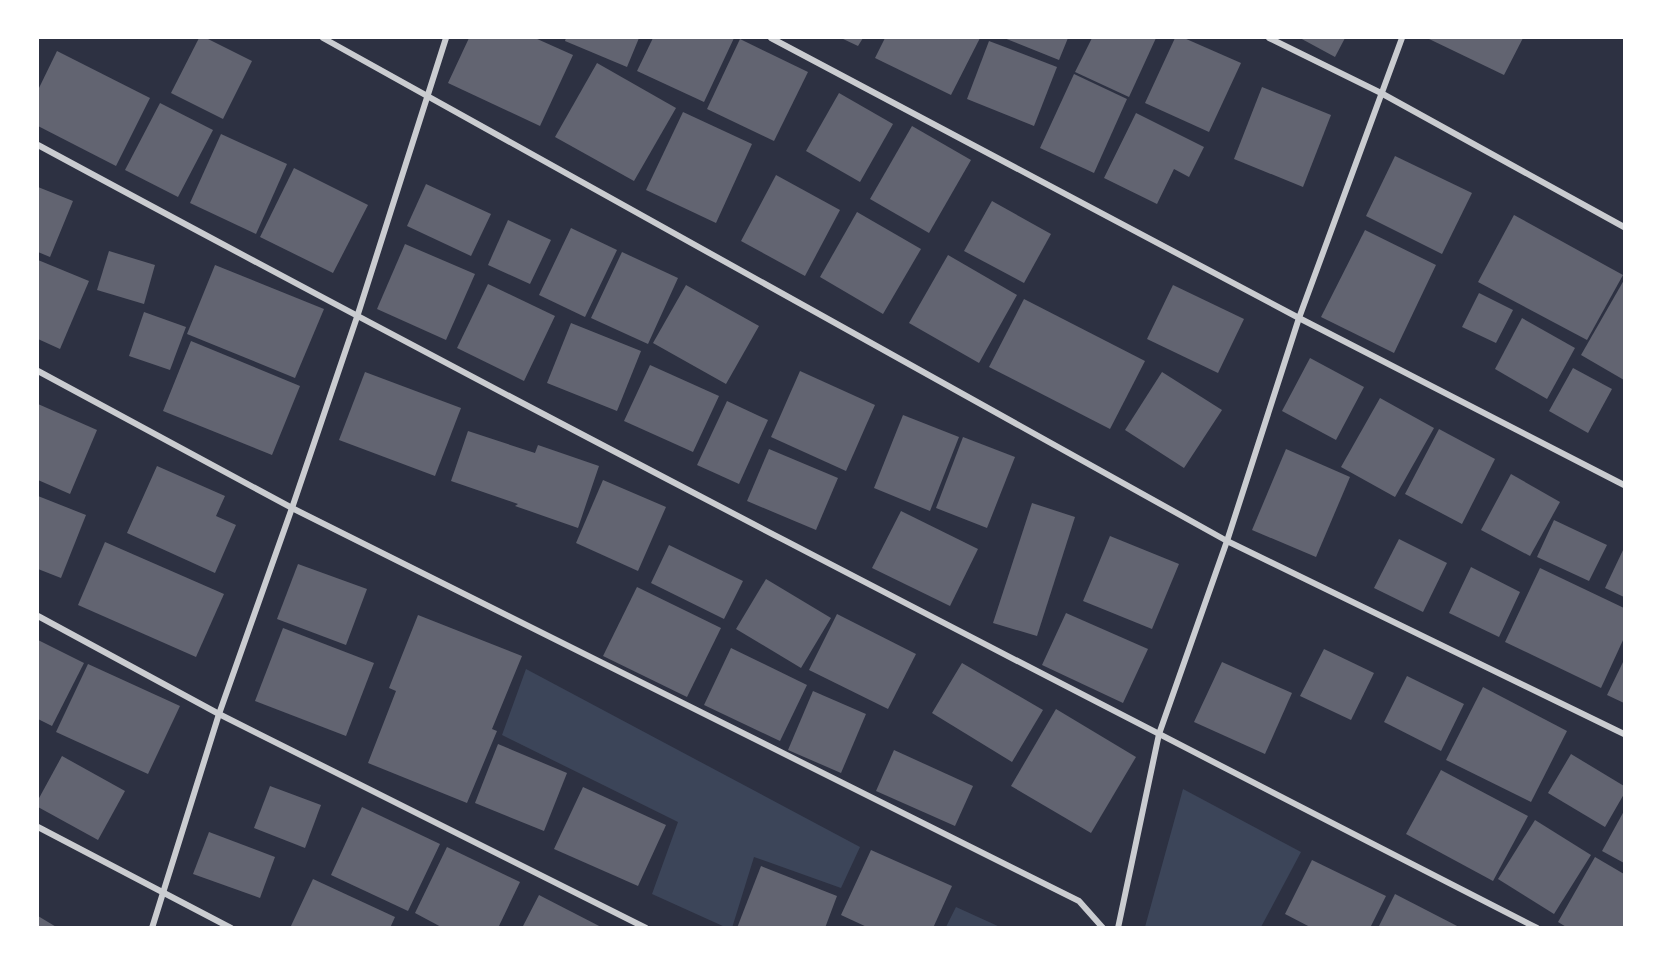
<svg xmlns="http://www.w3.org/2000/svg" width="1662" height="965" font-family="Lato,sans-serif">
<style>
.green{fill:#3c4559}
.building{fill:#626471}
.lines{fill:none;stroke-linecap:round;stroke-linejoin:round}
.minor{stroke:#caccd0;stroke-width:6}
</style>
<rect width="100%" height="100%" fill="#2d3142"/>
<g class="green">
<polygon points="526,669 860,847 841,888 754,857 732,928 725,927 652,894 678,822 502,735"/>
<polygon points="1183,789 1301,852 1261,927 1145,927"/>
<polygon points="956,907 1000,927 946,927"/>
</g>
<g class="building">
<polygon points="199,38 206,38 252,61 223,119 171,93"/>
<polygon points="469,38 535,38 573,55 540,126 448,83"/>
<polygon points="566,38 639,38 627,67 565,41"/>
<polygon points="653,38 734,38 704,102 637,71"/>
<polygon points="841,38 863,38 858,46"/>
<polygon points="885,38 980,38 951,95 875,58"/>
<polygon points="1004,38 1068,38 1059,60"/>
<polygon points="1092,38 1156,38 1129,97 1075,72"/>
<polygon points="1175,38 1184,38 1241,63 1209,132 1145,103"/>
<polygon points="1300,38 1345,38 1335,57"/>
<polygon points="1427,38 1523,38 1504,75"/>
<polygon points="740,39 808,72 774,141 707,109"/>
<polygon points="989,41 1057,67 1034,126 967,99"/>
<polygon points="57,51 150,98 116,166 38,126 38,90"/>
<polygon points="597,63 676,108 634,181 555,137"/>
<polygon points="1074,74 1127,99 1094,173 1040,148"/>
<polygon points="1262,87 1331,115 1303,187 1234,159"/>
<polygon points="839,93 893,124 860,182 806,151"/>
<polygon points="160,103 213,130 178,197 125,170"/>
<polygon points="683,112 752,144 716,223 646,190"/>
<polygon points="1136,113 1204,147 1189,177 1174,169 1157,204 1104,178"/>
<polygon points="912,126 971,160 929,233 870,199"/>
<polygon points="221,134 287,164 256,234 190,203"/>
<polygon points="1395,156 1472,193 1442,254 1366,216"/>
<polygon points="294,168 368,205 333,273 260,237"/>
<polygon points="776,175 840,210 805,276 741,241"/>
<polygon points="426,184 491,214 471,256 407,226"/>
<polygon points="38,187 73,201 50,257 38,252"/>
<polygon points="992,201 1051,234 1024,283 964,251"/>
<polygon points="857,212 921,249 883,314 820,277"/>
<polygon points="1514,215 1623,275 1587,340 1478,282"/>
<polygon points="508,220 551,240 530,284 488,265"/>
<polygon points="571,228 617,250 585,317 539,295"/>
<polygon points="1365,230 1436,265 1394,353 1321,317"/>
<polygon points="405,244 475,274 446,340 377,309"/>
<polygon points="109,251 155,265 144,304 97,290"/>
<polygon points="622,252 678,278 648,344 591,318"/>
<polygon points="948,255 1017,295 979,363 909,323"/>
<polygon points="38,260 89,281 60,349 38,339"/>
<polygon points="215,265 324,309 295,378 187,334"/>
<polygon points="1624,280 1624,380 1581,355"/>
<polygon points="488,284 555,316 524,381 457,348"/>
<polygon points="686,285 759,326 726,384 653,343"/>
<polygon points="1173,285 1244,319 1218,373 1147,339"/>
<polygon points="1479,293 1513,310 1496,343 1462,327"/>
<polygon points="1024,299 1145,361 1110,429 989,367"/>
<polygon points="144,312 186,327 170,370 129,356"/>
<polygon points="1522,318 1575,348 1547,399 1495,369"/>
<polygon points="571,323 641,351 617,411 547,383"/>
<polygon points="191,341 300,386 272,455 163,411"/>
<polygon points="1310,358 1364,387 1336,440 1282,411"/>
<polygon points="650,365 719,396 693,452 624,421"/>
<polygon points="1573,368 1612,389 1588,433 1549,411"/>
<polygon points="800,371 875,405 846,471 771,437"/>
<polygon points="365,372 461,408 435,476 339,440"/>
<polygon points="1162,372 1222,410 1184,468 1125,430"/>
<polygon points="1380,398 1434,428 1395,497 1341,467"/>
<polygon points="727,401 768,420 739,484 697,465"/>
<polygon points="38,404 97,430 70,494 38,480"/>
<polygon points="903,415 959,437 930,511 874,488"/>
<polygon points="1439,429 1495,459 1462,524 1405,494"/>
<polygon points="468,431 535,453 538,445 599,466 578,528 515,506 518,504 451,481"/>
<polygon points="963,437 1015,457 987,528 936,508"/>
<polygon points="769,449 838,478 816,530 747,501"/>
<polygon points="1286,449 1350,477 1316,557 1252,530"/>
<polygon points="157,466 225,496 216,516 236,525 215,573 127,533"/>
<polygon points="1511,474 1560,502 1530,556 1481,530"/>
<polygon points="603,480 666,507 638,571 576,543"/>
<polygon points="38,496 86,515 61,578 38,569"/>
<polygon points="1032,503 1075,517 1037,636 993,623"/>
<polygon points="901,511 978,549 950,606 872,568"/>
<polygon points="1554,520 1607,545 1589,581 1537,557"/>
<polygon points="1110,536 1179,564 1152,629 1083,601"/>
<polygon points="1399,539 1447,563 1423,612 1374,588"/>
<polygon points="105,542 224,594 196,657 78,605"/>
<polygon points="669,545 743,581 724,619 651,583"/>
<polygon points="1624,548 1624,597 1605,588"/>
<polygon points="298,564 367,589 346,645 277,619"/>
<polygon points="1471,567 1520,592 1499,637 1449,613"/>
<polygon points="1540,568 1624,608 1624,638 1601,688 1505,642"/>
<polygon points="766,579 831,618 801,668 736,629"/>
<polygon points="637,587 721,628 687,697 603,656"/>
<polygon points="1066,613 1148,649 1123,703 1042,665"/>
<polygon points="837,614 916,654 888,709 809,670"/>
<polygon points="418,615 522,656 492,729 497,731 467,803 368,763 396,691 389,688"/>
<polygon points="283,628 374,663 346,736 255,701"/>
<polygon points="38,640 84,663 52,726 38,719"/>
<polygon points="731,648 807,685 780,741 704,705"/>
<polygon points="1324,649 1374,673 1351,720 1300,696"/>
<polygon points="1624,660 1624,703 1607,695"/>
<polygon points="1222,662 1292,693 1265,754 1194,722"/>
<polygon points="962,663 1043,710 1012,762 932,713"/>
<polygon points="88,664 180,706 148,774 56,732"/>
<polygon points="1407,676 1464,704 1441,751 1384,722"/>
<polygon points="1483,687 1567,731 1531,802 1446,760"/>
<polygon points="813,691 866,714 841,773 788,750"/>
<polygon points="1056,709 1136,757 1091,833 1011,786"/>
<polygon points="498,744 567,773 544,831 475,803"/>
<polygon points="894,750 973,786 955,826 876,791"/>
<polygon points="1571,754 1624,786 1624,794 1605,827 1548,793"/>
<polygon points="62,756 125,791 98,840 38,807 38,800"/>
<polygon points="1441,770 1528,816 1493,881 1406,834"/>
<polygon points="270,786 321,805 305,848 254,828"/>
<polygon points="583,787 666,825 638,886 554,849"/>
<polygon points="362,807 440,844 408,911 331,875"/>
<polygon points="1624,811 1624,863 1602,851"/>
<polygon points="1535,820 1591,855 1554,914 1498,879"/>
<polygon points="209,832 275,857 260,898 193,874"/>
<polygon points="447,847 520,882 498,928 443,928 415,913"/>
<polygon points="871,850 952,886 933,928 869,928 841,915"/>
<polygon points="1595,857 1624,874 1624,928 1568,928 1558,922"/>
<polygon points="1312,860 1386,896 1370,928 1312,928 1285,914"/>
<polygon points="761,866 837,896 825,928 737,928"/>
<polygon points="313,879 395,917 390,928 290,928"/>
<polygon points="1395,894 1461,928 1378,928"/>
<polygon points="539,895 603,928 522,928"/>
<polygon points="38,916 58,928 38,928"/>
</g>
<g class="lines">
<g class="minor">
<polyline points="323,38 1227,541 1624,734"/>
<polyline points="771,38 1299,318 1624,485"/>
<polyline points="1269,38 1381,93 1624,227"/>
<path d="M38,145c496,268 997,526 1499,783"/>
<polyline points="38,371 292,508 1079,901 1103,928"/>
<polyline points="38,616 219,714 646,928"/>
<polyline points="38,827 231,928"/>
<polyline points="152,928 219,714 292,508 357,317 446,38"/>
<polyline points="1118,928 1159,734 1227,541 1299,318 1402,38"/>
</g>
</g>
<rect width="1662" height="965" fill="none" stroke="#ffffff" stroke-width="78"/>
</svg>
